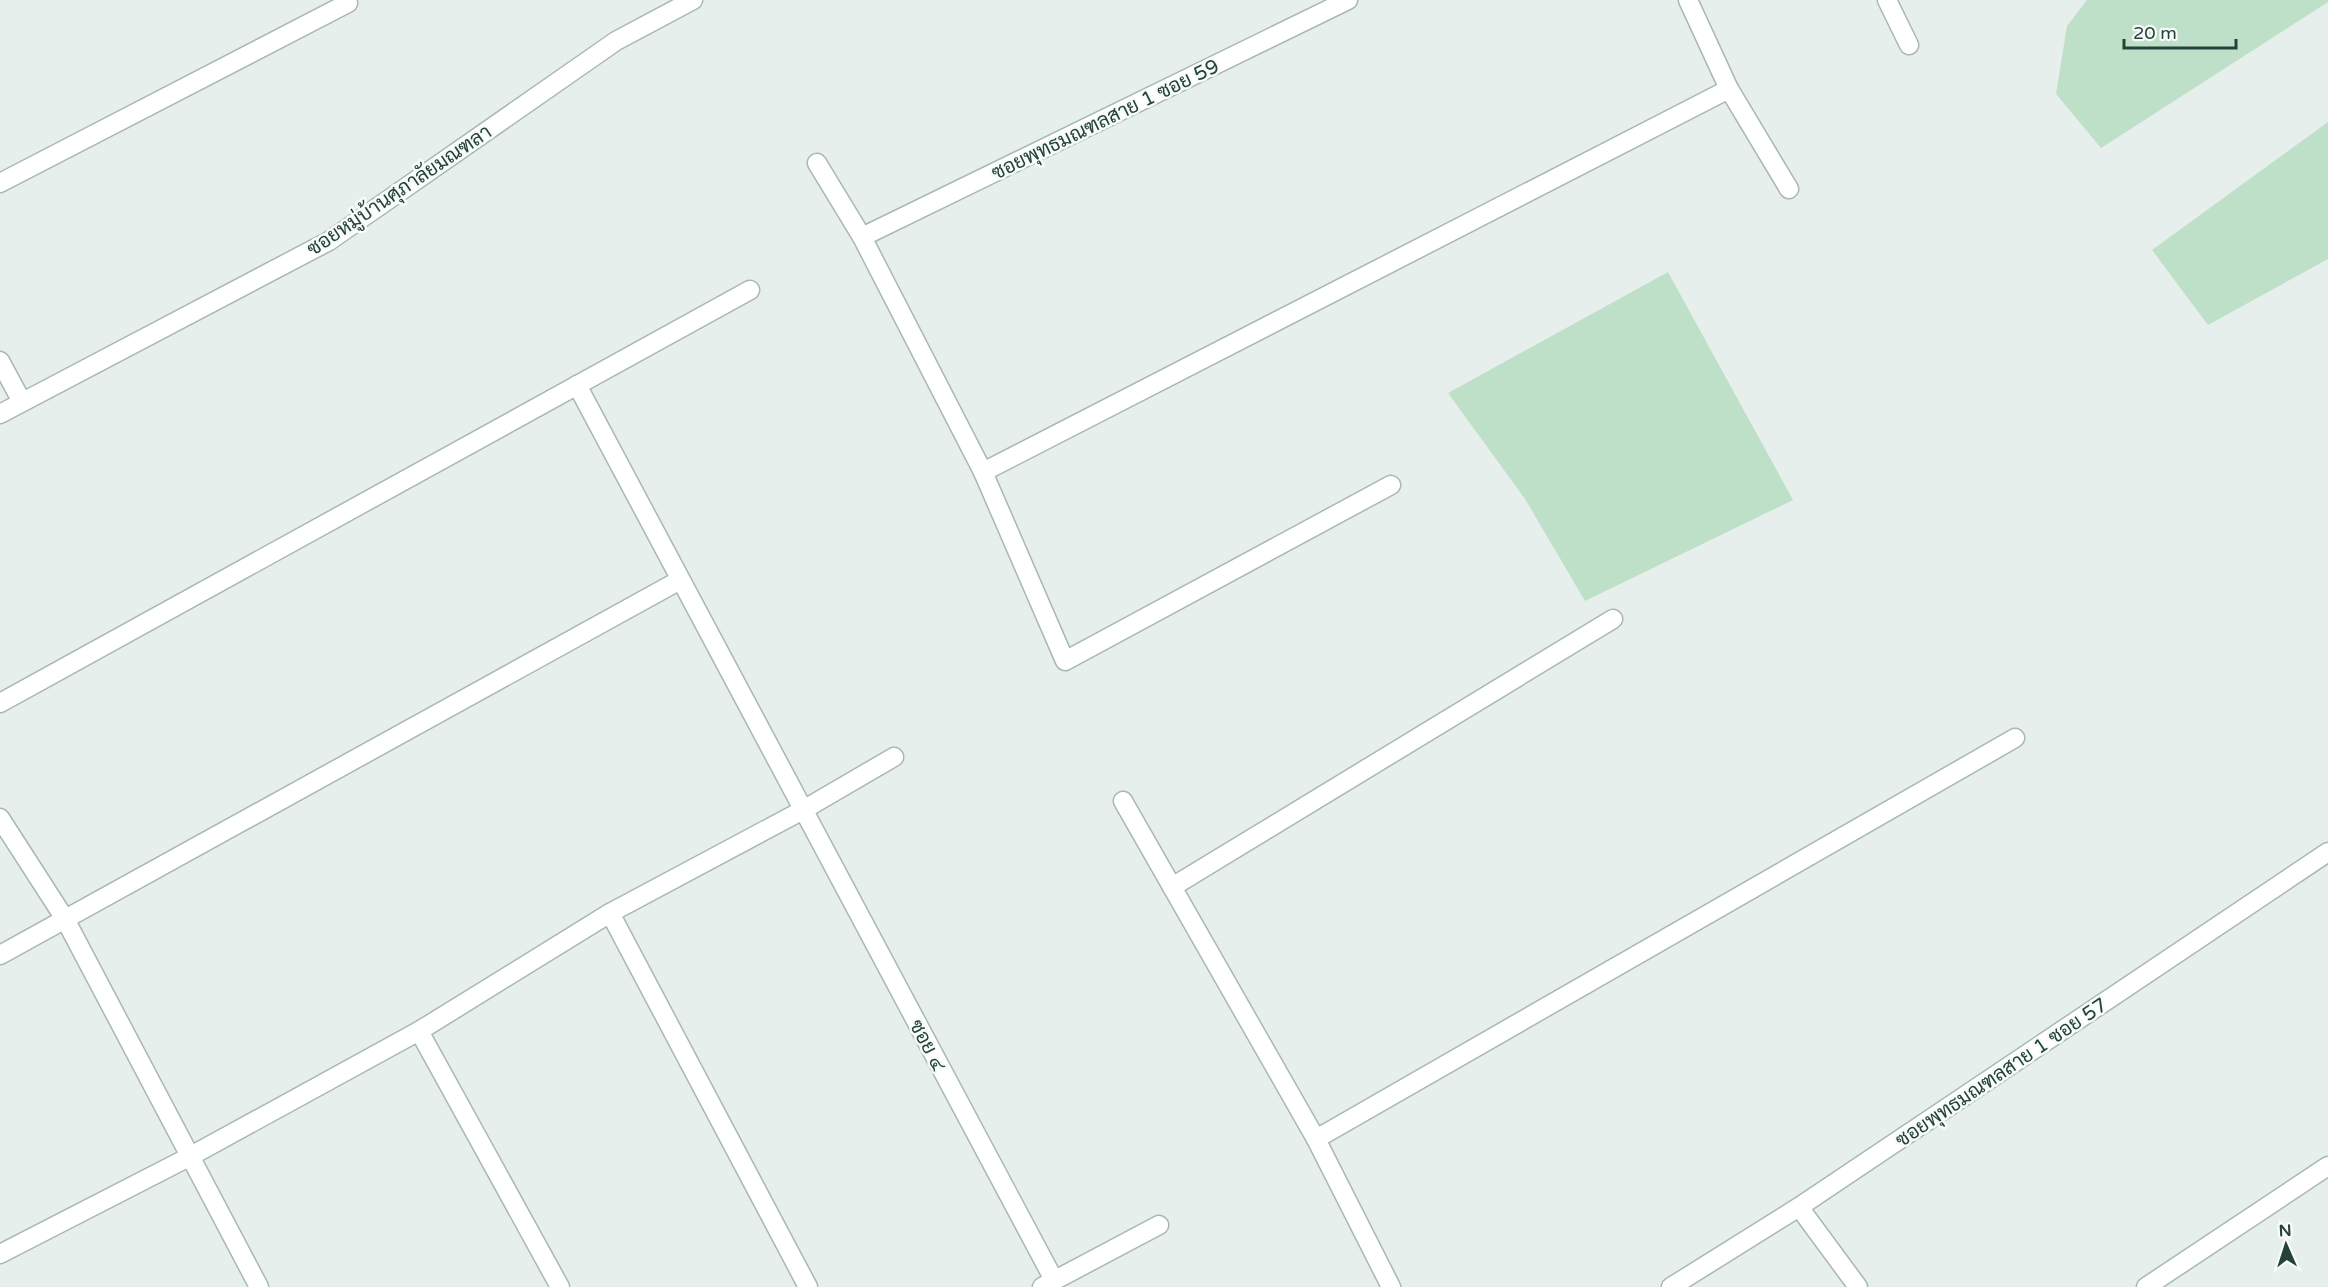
<svg xmlns="http://www.w3.org/2000/svg" width="2328" height="1287" font-family="'Varela Round',Sarabun,sans-serif">
<style>
.green{fill:#bfe0c8}
.lines{fill:none;stroke-linecap:round;stroke-linejoin:round}
.minor-casing{stroke:#a8b8b2;stroke-width:21}
.minor{stroke:#fff;stroke-width:18}
.labels{text-anchor:middle;stroke-width:5;stroke-linejoin:round;paint-order:stroke}
.street-label{font-size:20px;fill:#24423a;stroke:#f7fbf9}
</style>
<rect width="100%" height="100%" fill="#e6efeb"/>
<g class="green">
<polygon points="2087,0 2328,0 2328,2 2101,148 2056,94 2067,26"/>
<polygon points="2328,122 2328,259 2208,325 2152,250"/>
<polygon points="1668,272 1793,500 1585,601 1525,499 1448,393"/>
</g>
<g class="lines">
<g class="minor-casing">
<g id="minor">
<polyline points="1887,0 1909,45"/>
<polyline points="1729,89 1789,189"/>
<polyline points="817,163 862,237 983,472 1065,661 1391,485"/>
<polyline points="0,183 348,3"/>
<polyline points="862,237 1348,0"/>
<polyline points="0,361 22,402"/>
<polyline points="577,385 1054,1280"/>
<polyline points="0,414 329,241 616,41 693,0"/>
<polyline points="983,472 1729,89 1688,0"/>
<polyline points="0,703 750,290"/>
<polyline points="1123,801 1316,1139 1391,1287"/>
<polyline points="0,818 65,919 259,1287"/>
<polyline points="1172,887 1613,619"/>
<polyline points="610,913 808,1287"/>
<polyline points="0,955 680,580"/>
<polyline points="419,1031 560,1287"/>
<polyline points="1316,1139 2015,738"/>
<polyline points="1799,1207 1858,1287"/>
<polyline points="0,1254 189,1157 419,1031 610,913 803,810 894,757"/>
<polyline points="1042,1287 1159,1225"/>
<polyline points="1671,1287 1799,1207 2328,852"/>
<polyline points="2146,1287 2328,1166"/>
</g>
</g>
<use href="#minor" class="minor"/>
</g>
<g class="labels">
<g class="street-label">
<text transform="translate(1105 119) rotate(-26)" y="7">ซอยพุทธมณฑลสาย 1 ซอย 59</text>
<text transform="translate(399 190) rotate(-34)" y="7">ซอยหมู่บ้านศุภาลัยมณฑลา</text>
<text transform="translate(928 1045) rotate(62)" y="7">ซอย ๔</text>
<text transform="translate(2001 1072) rotate(-34)" y="7">ซอยพุทธมณฑลสาย 1 ซอย 57</text>
</g>
</g>
<g transform="translate(2286 1245) rotate(357)" stroke="#f7fbf9" stroke-width="4.5" paint-order="stroke">
<path d="M0-4.5L10 22L0 15L-10 22Z" fill="#24423a"/>
<text y="-9" font-size="16" font-weight="bold" text-anchor="middle" fill="#24423a">N</text>
</g>
<path d="M2124 39v9h112v-9" fill="none" stroke="#24423a" stroke-width="3"/>
<text x="2133" y="39" font-size="18" fill="#24423a" stroke="#f7fbf9" stroke-width="4.5" paint-order="stroke">20 m</text>
</svg>
